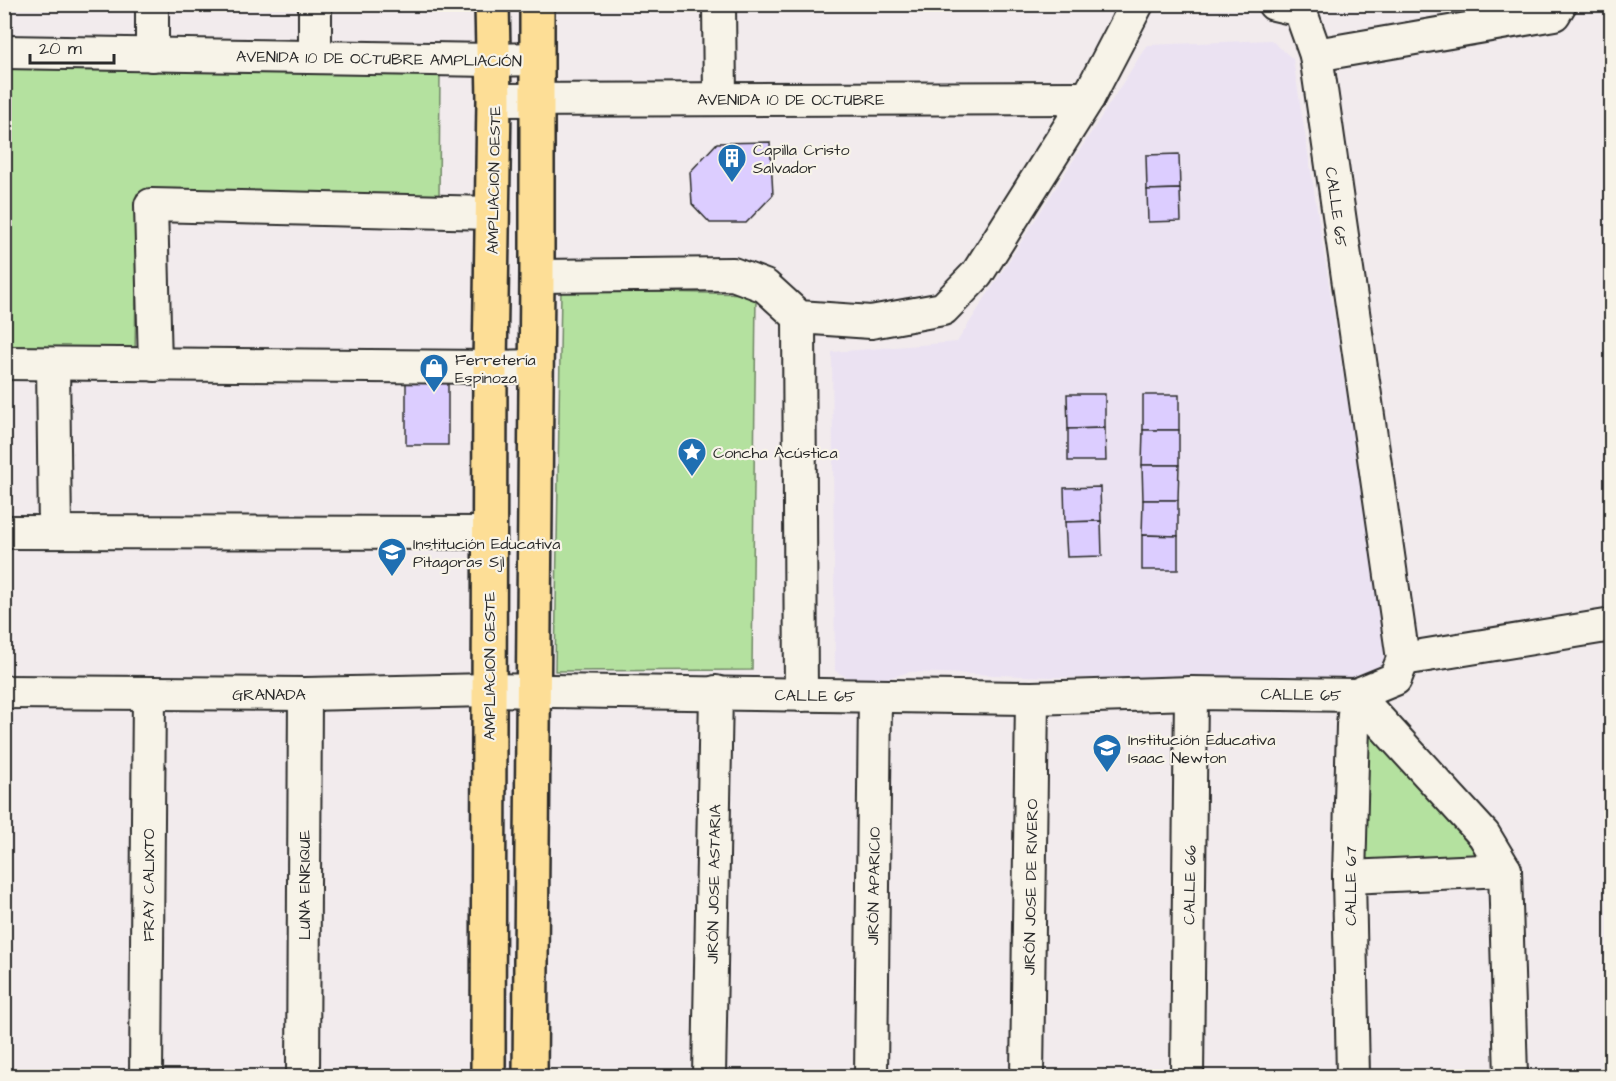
<svg xmlns="http://www.w3.org/2000/svg" width="1616" height="1081" font-family="'Architects Daughter',sans-serif">
<style>
.built{fill:#ebe2f2}
.green{fill:#b4e19f;stroke:#708665;stroke-width:1.5}
.building{fill:#dccdff;stroke:#2b2b2b;stroke-width:1.5}
.lines{fill:none;stroke-linecap:round;stroke-linejoin:round}
.minor-casing{stroke:#2b2b2b;stroke-width:36}
.major-casing{stroke:#2b2b2b;stroke-width:38}
.minor{stroke:#f7f3e8;stroke-width:32}
.major{stroke:#fdde96;stroke-width:33}
.labels{text-anchor:middle;stroke-width:4.5;stroke-linejoin:round;paint-order:stroke}
.street-label{font-size:16px;fill:#2b2b2b;stroke:#f7f3e8}
.poi-label{font-size:16px;fill:#2b2b2b;stroke:#f7f3e8;text-anchor:start}
</style>
<rect width="100%" height="100%" fill="#f2ebed"/>
<filter id="ink" filterUnits="userSpaceOnUse"><feTurbulence type="fractalNoise" baseFrequency=".0167" numOctaves="2"/><feDisplacementMap in="SourceGraphic" scale="12" xChannelSelector="R" yChannelSelector="G"/><feConvolveMatrix kernelMatrix="1 2 1 2 8 2 1 2 1" color-interpolation-filters="sRGB"/></filter>
<g filter="url(#ink)">
<polygon class="built" points="1271,40 1293,59 1390,666 1364,688 910,672 862,685 835,671 832,352 957,342 1147,45"/>
<g class="green">
<polygon points="5,63 440,71 439,200 137,194 135,359 5,357"/>
<polygon points="561,290 756,294 752,670 555,671"/>
<polygon points="1370,730 1473,849 1477,859 1357,869 1360,734"/>
</g>
<g class="building">
<polygon points="770,142 773,195 746,223 710,223 692,204 690,172 717,143"/>
<polygon points="1179,154 1180,189 1147,190 1146,155"/>
<polygon points="1180,189 1181,221 1148,222 1147,190"/>
<rect x="406" y="380" width="42" height="65"/>
<polygon points="1067,394 1105,394 1105,428 1068,429"/>
<rect x="1143" y="395" width="36" height="35"/>
<polygon points="1105,428 1106,461 1068,461 1068,429"/>
<polygon points="1143,430 1179,430 1179,465 1142,465"/>
<polygon points="1142,465 1179,465 1178,500 1143,500"/>
<polygon points="1100,487 1101,521 1065,522 1064,488"/>
<polygon points="1143,500 1178,500 1178,536 1142,535"/>
<polygon points="1101,521 1102,556 1067,557 1065,522"/>
<polygon points="1142,535 1178,536 1178,570 1142,570"/>
</g>
<g class="lines">
<g class="minor-casing">
<g id="minor">
<polyline points="315,4 315,57"/>
<polyline points="719,4 720,99"/>
<polyline points="4,52 492,60 537,59"/>
<polyline points="152,55 152,4"/>
<polyline points="1316,55 1554,14 1560,4"/>
<polyline points="494,100 1088,98"/>
<polyline points="537,276 733,274 765,286 799,317 871,322 943,309 977,274 1088,98 1137,4"/>
<polyline points="799,317 801,695"/>
<polyline points="4,363 490,367 536,366"/>
<polyline points="53,364 55,532"/>
<polyline points="155,365 151,205 492,213"/>
<polyline points="4,532 490,533"/>
<polyline points="1403,659 1612,625"/>
<polyline points="4,692 305,694 489,690 1032,698 1191,693 1356,695 1395,679 1403,659 1316,55 1300,10 1274,4"/>
<polyline points="1356,695 1484,835 1505,870 1511,1076"/>
<polyline points="1349,877 1505,870"/>
<polyline points="146,1076 149,693"/>
<polyline points="303,1076 305,694"/>
<polyline points="709,1076 716,692"/>
<polyline points="871,1076 875,696"/>
<polyline points="1027,1076 1032,698"/>
<polyline points="1187,1076 1191,693"/>
<polyline points="1353,1076 1349,877 1353,725 1356,695"/>
</g>
</g>
<g class="major-casing">
<g id="major">
<polyline points="488,1076 490,367 494,100 492,4"/>
<polyline points="530,1076 537,276 537,4"/>
</g>
</g>
<use href="#minor" class="minor"/>
<use href="#major" class="major"/>
</g>
</g>
<defs>
<g id="building-pin" transform="scale(1.5)"><path d="M0 17L-7.5 6A9.5 9.5 0 1 1 7.5 6Z" fill="#1f6fb2" stroke="#f7f3e8"/><path d="M-4-6H4V6H1V3H-1V6H-4ZM-2.5-4.3h1.7v1.8h-1.7ZM.8-4.3h1.7v1.8H.8ZM-2.5-1h1.7V.8h-1.7ZM.8-1h1.7V.8H.8Z" fill="#fff"/></g>
<g id="shop-pin" transform="scale(1.5)"><path d="M0 17L-7.5 6A9.5 9.5 0 1 1 7.5 6Z" fill="#1f6fb2" stroke="#f7f3e8"/><path d="M-5-2.5h2.3a2.7 3.5 0 0 1 5.4 0H5L5.5 6h-11ZM-1.5-2.5h3a1.5 2.3 0 0 0-3 0Z" fill="#fff"/></g>
<g id="sight-pin" transform="scale(1.5)"><path d="M0 17L-7.5 6A9.5 9.5 0 1 1 7.5 6Z" fill="#1f6fb2" stroke="#f7f3e8"/><path d="M0-6L1.8-2.2L6-1.7L2.9 1.2L3.7 5.4L0 3.3L-3.7 5.4L-2.9 1.2L-6-1.7L-1.8-2.2Z" fill="#fff"/></g>
<g id="school-pin" transform="scale(1.5)"><path d="M0 17L-7.5 6A9.5 9.5 0 1 1 7.5 6Z" fill="#1f6fb2" stroke="#f7f3e8"/><path d="M0-5L7-2L0 1L-7-2ZM-4 1L0 2.5L4 1V4Q0 6-4 4Z" fill="#fff"/></g>
</defs>
<g fill-rule="evenodd">
<use href="#building-pin" x="732" y="158"/>
<use href="#shop-pin" x="434" y="368"/>
<use href="#sight-pin" x="692" y="452"/>
<use href="#school-pin" x="392" y="552"/>
<use href="#school-pin" x="1107" y="748"/>
</g>
<g class="labels">
<g class="street-label">
<text transform="translate(379 58) rotate(1)" y="6">AVENIDA 10 DE OCTUBRE AMPLIACIÓN</text>
<text x="791" y="105">AVENIDA 10 DE OCTUBRE</text>
<text transform="translate(493 180) rotate(-89)" y="6">AMPLIACION OESTE</text>
<text transform="translate(1337 207) rotate(82)" y="6">CALLE 65</text>
<text transform="translate(489 666) rotate(-90)" y="6">AMPLIACION OESTE</text>
<text x="269" y="700">GRANADA</text>
<text transform="translate(1301 694) rotate(1)" y="6">CALLE 65</text>
<text transform="translate(815 695) rotate(1)" y="6">CALLE 65</text>
<text transform="translate(713 884) rotate(-89)" y="6">JIRÓN JOSE ASTARIA</text>
<text transform="translate(148 885) rotate(-90)" y="6">FRAY CALIXTO</text>
<text transform="translate(304 885) rotate(-90)" y="6">LUNA ENRIQUE</text>
<text transform="translate(1189 885) rotate(-89)" y="6">CALLE 66</text>
<text transform="translate(873 886) rotate(-89)" y="6">JIRÓN APARICIO</text>
<text transform="translate(1350 886) rotate(-90)" y="6">CALLE 67</text>
<text transform="translate(1030 887) rotate(-89)" y="6">JIRÓN JOSE DE RIVERO</text>
</g>
<g class="poi-label">
<text x="753" y="155">Capilla Cristo<tspan x="753" dy="18">Salvador</tspan></text>
<text x="455" y="365">Ferretería<tspan x="455" dy="18">Espinoza</tspan></text>
<text x="713" y="458">Concha Acústica</text>
<text x="413" y="549">Institución Educativa<tspan x="413" dy="18">Pitagoras Sjl</tspan></text>
<text x="1128" y="745">Institución Educativa<tspan x="1128" dy="18">Isaac Newton</tspan></text>
</g>
</g>
<rect width="1616" height="1081" fill="none" stroke="#f7f3e8" stroke-width="24"/>
<rect x="12" y="12" width="1592" height="1057" fill="none" stroke="#2b2b2b" stroke-width="2" filter="url(#ink)"/>
<path d="M30 54v9h84v-9" fill="none" stroke="#2b2b2b" stroke-width="3"/>
<text x="39" y="54" font-size="18" fill="#2b2b2b" stroke="#f7f3e8" stroke-width="4.5" paint-order="stroke">20 m</text>
</svg>
